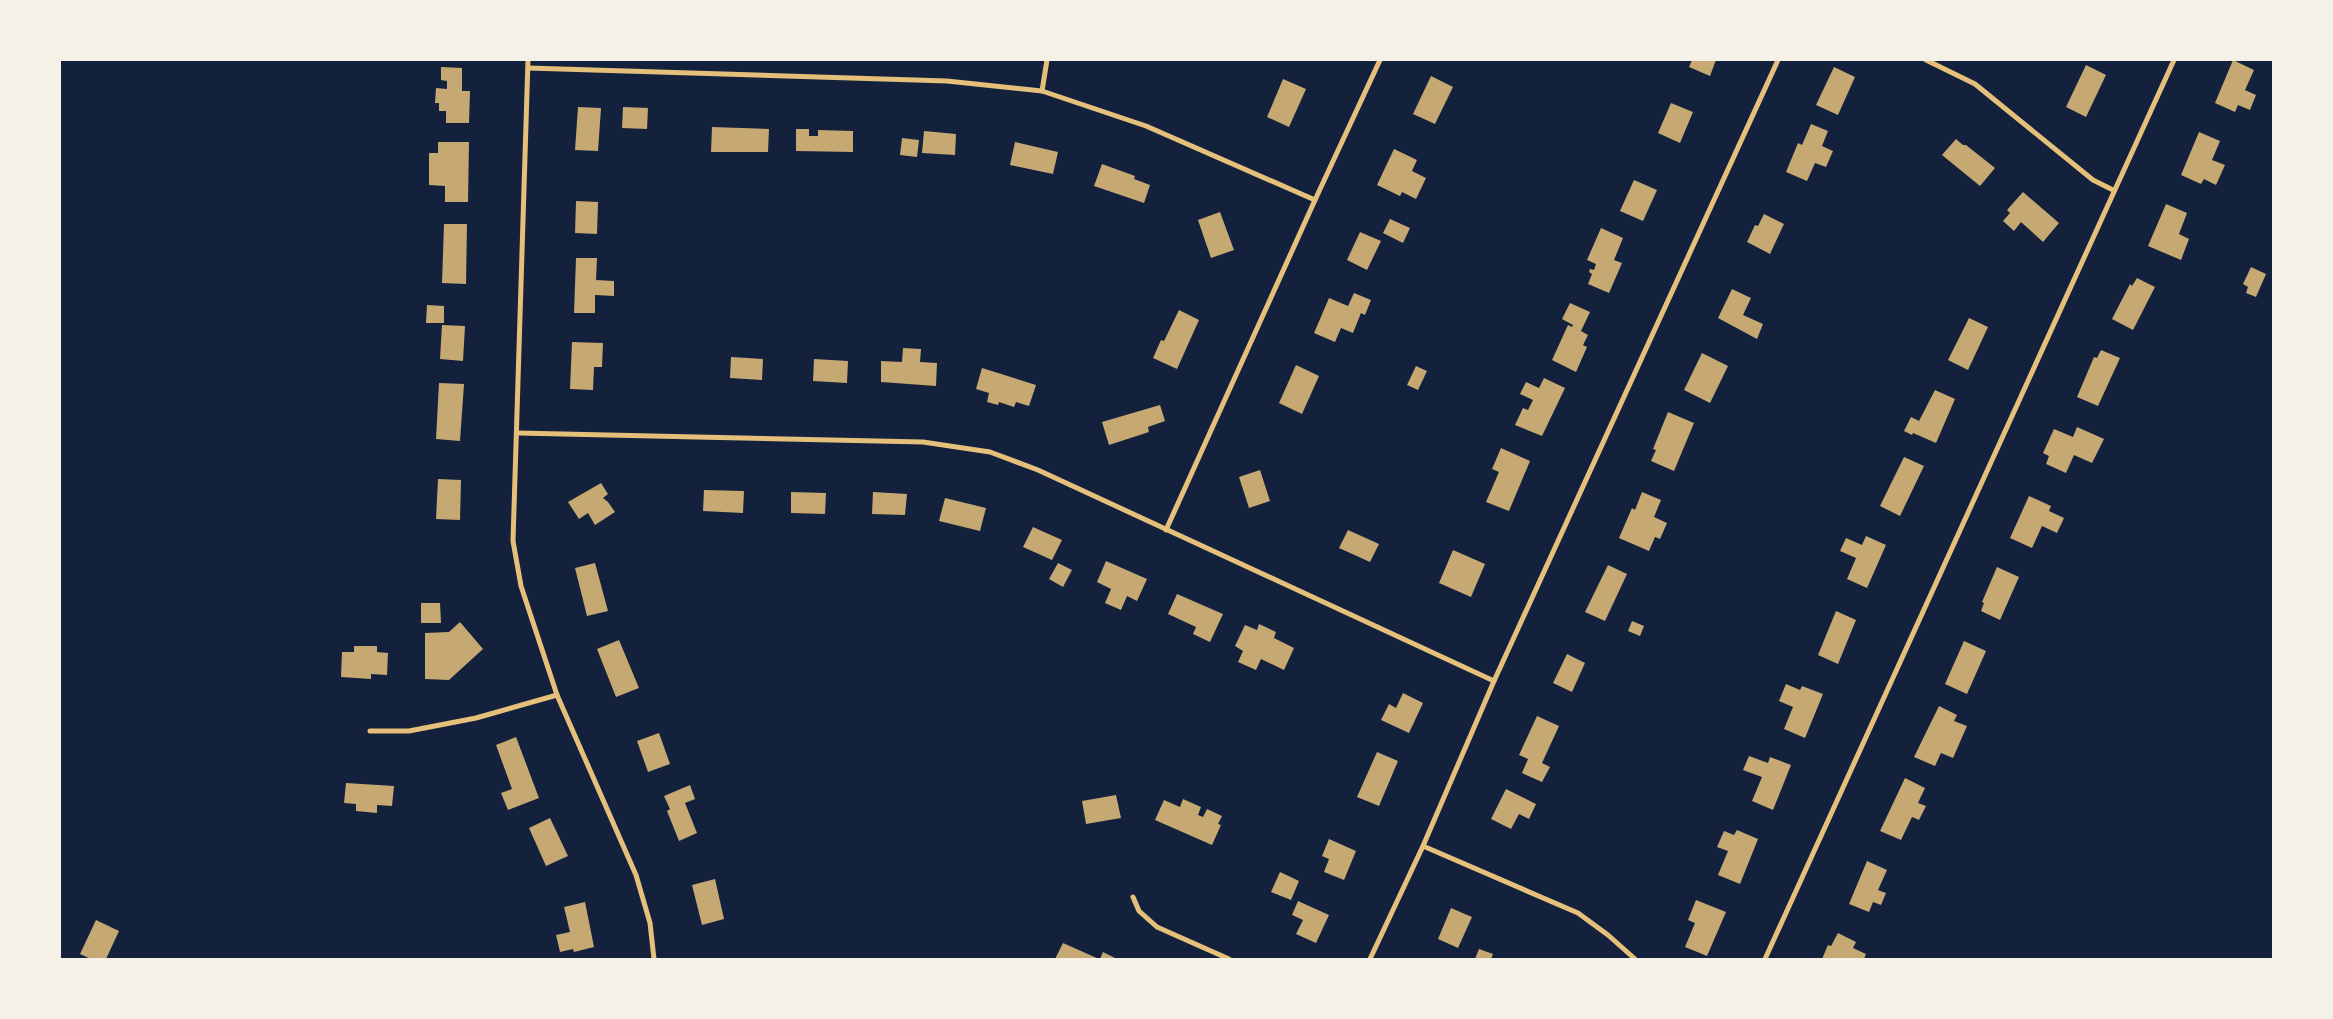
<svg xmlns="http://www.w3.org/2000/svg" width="2333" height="1019" font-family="Roboto,sans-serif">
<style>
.building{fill:#c6a872}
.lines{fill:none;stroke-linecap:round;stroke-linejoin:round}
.minor{stroke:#e5c07b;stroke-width:5}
</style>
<rect width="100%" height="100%" fill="#14213d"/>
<g class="building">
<polygon points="1692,60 1716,60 1710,76 1689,67"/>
<polygon points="2233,60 2254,70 2245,90 2256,95 2250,110 2238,105 2235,112 2215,103"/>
<polygon points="2086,65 2106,75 2086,117 2066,107"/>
<polygon points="441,67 462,68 462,91 470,91 469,123 446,123 446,111 439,111 439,103 435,103 436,88 447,89 447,81 441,80"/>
<polygon points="1834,67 1855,77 1838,115 1816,105"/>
<polygon points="1431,76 1453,87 1435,124 1413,114"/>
<polygon points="1283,79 1306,89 1289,127 1267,117"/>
<polygon points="1671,103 1693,112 1680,143 1658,133"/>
<polygon points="578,107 601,108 598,151 575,150"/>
<polygon points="623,107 648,108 647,129 622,128"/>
<polygon points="1811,124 1828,131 1822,146 1833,151 1826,167 1815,163 1807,181 1786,172 1798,143 1802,145"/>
<polygon points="712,127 769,129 768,152 711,152"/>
<polygon points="796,129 809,129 809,136 818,136 818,130 853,131 853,152 796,151"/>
<polygon points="924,131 956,134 955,155 922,153"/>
<polygon points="2199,132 2220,141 2212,160 2225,165 2216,185 2204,179 2201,184 2181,175"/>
<polygon points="902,138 919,140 917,157 900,155"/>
<polygon points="1956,139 1963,145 1966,145 1995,168 1980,186 1942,155"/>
<polygon points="438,142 469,142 468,202 445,202 445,186 429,185 429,153 438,153"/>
<polygon points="1015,142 1058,152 1053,174 1010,165"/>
<polygon points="1394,149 1417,160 1412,171 1426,178 1416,199 1402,192 1400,196 1377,185"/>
<polygon points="1102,164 1135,176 1134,179 1150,185 1144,203 1094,186"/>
<polygon points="1634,180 1657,190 1643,221 1620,211"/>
<polygon points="2023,192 2059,223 2043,242 2021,222 2014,231 2003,221 2010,213 2007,210"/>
<polygon points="576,201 598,202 597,234 575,233"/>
<polygon points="2166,204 2187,213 2179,234 2189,239 2181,260 2148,246"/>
<polygon points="1220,212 1234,250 1211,258 1198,220"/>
<polygon points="1764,214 1784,224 1770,254 1747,242 1755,225 1758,226"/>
<polygon points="1390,219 1410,228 1403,243 1383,233"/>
<polygon points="444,224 467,224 466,284 442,283"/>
<polygon points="1601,228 1623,238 1614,260 1622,263 1609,293 1588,284 1592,274 1589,272 1590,269 1594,270 1596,264 1587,260"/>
<polygon points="1360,232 1381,241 1367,270 1347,260"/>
<polygon points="576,258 597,258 596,280 614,281 614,296 595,295 595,313 574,313"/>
<polygon points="2251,267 2266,274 2256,297 2246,293 2248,287 2243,284"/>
<polygon points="2137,278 2155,287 2133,330 2112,319 2130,284 2132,286"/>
<polygon points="1732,289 1751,298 1743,315 1763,324 1757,339 1718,318"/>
<polygon points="1354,293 1371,300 1365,315 1361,313 1353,333 1341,328 1335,342 1314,333 1329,298 1348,306"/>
<polygon points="1570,303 1590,312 1581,331 1588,335 1583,345 1587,347 1576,372 1552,360 1568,325 1572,327 1573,325 1562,319"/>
<polygon points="427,305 444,306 444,323 426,323"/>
<polygon points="1179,310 1199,320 1177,369 1153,358 1161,340 1164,341"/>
<polygon points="1969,318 1988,327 1968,370 1948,360"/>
<polygon points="442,325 465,326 463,361 440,359"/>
<polygon points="572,342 603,343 602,367 594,367 593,390 570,389"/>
<polygon points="903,348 921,349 920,362 937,363 936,386 881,382 881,361 902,362"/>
<polygon points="2101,350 2120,358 2098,406 2077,397 2094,357 2097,358"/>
<polygon points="1702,353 1728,366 1710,403 1684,390"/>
<polygon points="731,357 763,359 762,380 730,378"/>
<polygon points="814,359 848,361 847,383 813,381"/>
<polygon points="1296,365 1319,376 1302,414 1279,403"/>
<polygon points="1416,366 1427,371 1418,390 1407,385"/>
<polygon points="982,368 1036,385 1029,406 1016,402 1014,407 999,402 998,405 987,402 989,393 976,389"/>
<polygon points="1544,378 1565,388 1542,436 1515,425 1523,408 1528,410 1533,400 1520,394 1526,382 1539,388"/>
<polygon points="439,383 464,384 460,441 436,439"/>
<polygon points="1935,390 1955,399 1936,443 1913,433 1912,435 1904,431 1911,417 1919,421"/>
<polygon points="1160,405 1165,421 1148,427 1149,432 1109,445 1102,422"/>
<polygon points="1668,412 1694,423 1674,471 1651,461 1656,450 1653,449"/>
<polygon points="2077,427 2104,439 2092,463 2074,455 2066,473 2046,464 2049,456 2043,453 2054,429 2073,437"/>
<polygon points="1501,448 1530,461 1509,511 1486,502 1499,472 1492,469"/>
<polygon points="1904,457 1924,466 1900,516 1880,506"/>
<polygon points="1260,470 1270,501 1249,508 1239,477"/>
<polygon points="438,479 461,480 460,520 436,519"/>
<polygon points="601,483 608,494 603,498 608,502 615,512 595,525 588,513 579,519 568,502"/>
<polygon points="704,490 744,491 743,513 703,511"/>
<polygon points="791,492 826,493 825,514 791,513"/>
<polygon points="873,492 907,494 905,515 872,514"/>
<polygon points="1642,492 1661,500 1654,517 1667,523 1660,539 1655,537 1649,551 1619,538 1632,508 1635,510"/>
<polygon points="2029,496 2051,506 2049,511 2064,518 2057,533 2042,526 2032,548 2010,538"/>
<polygon points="945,498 986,508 980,531 939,521"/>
<polygon points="1033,527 1062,540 1052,560 1023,547"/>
<polygon points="1348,530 1379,544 1370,562 1339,548"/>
<polygon points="1866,536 1886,545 1867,588 1847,579 1856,558 1840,551 1846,538 1862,545"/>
<polygon points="1453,550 1485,564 1471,597 1439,583"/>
<polygon points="1106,561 1147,579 1137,601 1127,596 1121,610 1105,603 1111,589 1097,582"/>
<polygon points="595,563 608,611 587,616 575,568"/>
<polygon points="1058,563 1072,570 1063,587 1049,579"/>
<polygon points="1608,565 1627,574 1605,621 1585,612"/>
<polygon points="1997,567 2019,577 2000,620 1981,611 1984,603 1982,602"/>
<polygon points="1177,594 1223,614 1210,642 1193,634 1196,627 1168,614"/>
<polygon points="421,603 440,603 441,623 421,623"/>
<polygon points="1836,611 1856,620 1838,664 1818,655"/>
<polygon points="1632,621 1644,626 1640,636 1628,631"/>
<polygon points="460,622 483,649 449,680 425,679 425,633 449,632"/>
<polygon points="1259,624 1276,632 1274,638 1294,648 1284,670 1261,659 1256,670 1238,662 1243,651 1235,646 1245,625 1257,630"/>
<polygon points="619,640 639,688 616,697 597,649"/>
<polygon points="1964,641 1986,651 1967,694 1945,684"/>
<polygon points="354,646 377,646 377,652 388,653 387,675 371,674 371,679 341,677 342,652 354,652"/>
<polygon points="1567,654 1585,663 1572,692 1553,683"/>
<polygon points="1786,684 1800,690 1802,686 1823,694 1805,738 1784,729 1793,707 1779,701"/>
<polygon points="1403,693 1423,703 1409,733 1381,720 1389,704 1396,708"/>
<polygon points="1939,706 1957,715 1954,721 1967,726 1953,758 1941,753 1935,766 1914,757"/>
<polygon points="1537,716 1559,726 1542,763 1550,767 1542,782 1522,773 1528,759 1519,755"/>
<polygon points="659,733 670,764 648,772 637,741"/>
<polygon points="516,737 539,798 508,810 501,793 512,789 496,745"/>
<polygon points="1377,752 1398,761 1379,806 1357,797"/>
<polygon points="1749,756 1768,763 1770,757 1791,765 1773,810 1752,801 1762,777 1743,770"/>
<polygon points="1905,778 1925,788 1918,803 1926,806 1919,820 1912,817 1901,840 1880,831"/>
<polygon points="346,783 394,786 392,806 377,805 377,813 356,811 356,804 344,803"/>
<polygon points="690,785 695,799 685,803 697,833 679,841 667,811 670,809 664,796"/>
<polygon points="1506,789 1536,804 1529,819 1519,814 1511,829 1491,819"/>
<polygon points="1116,795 1121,818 1086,824 1082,801"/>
<polygon points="1183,799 1201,807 1198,815 1203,817 1207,809 1222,816 1218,824 1221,825 1212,845 1155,820 1164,800 1180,807"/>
<polygon points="550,818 568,856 546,866 529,828"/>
<polygon points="1737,830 1758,839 1740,884 1718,875 1728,851 1717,847 1724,831 1734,835"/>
<polygon points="1329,839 1356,851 1344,880 1324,872 1329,859 1322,856"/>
<polygon points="1867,861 1887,870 1878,890 1886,893 1881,905 1873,902 1869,912 1849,904"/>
<polygon points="1280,872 1299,881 1291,900 1271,892"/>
<polygon points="715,879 724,919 702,925 692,885"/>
<polygon points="1696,900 1726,912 1707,956 1685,947 1695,923 1688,920"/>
<polygon points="1298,901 1329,915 1316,943 1296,934 1303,920 1292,915"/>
<polygon points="585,902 594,947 574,952 573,949 560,952 556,935 570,932 564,907"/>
<polygon points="1451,908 1472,917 1458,948 1438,939"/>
<polygon points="96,920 119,931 106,959 91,959 80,954"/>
<polygon points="1838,933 1856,942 1853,948 1866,954 1864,959 1822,959 1828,945 1831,946"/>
<polygon points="1063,943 1099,959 1055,959"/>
<polygon points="1479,949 1493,954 1491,959 1475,959"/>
<polygon points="1103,952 1115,958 1114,959 1100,959"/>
</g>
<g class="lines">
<g class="minor">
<polyline points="528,60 513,541 521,586 557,695 636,875 650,923 654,959"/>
<polyline points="1926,60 1975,84 2093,180 2113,190"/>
<polyline points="528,68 947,81 1042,91 1146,126 1315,200"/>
<polyline points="1042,91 1047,60"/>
<polyline points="518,433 923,442 990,452 1038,470 1494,681"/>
<polyline points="1166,530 1315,200 1380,60"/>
<polyline points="370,731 409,731 476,718 557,695"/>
<polyline points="1423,846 1578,913 1608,935 1635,959"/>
<polyline points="1133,897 1139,911 1157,927 1229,959"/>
<polyline points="1370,959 1423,846 1494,681 1778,60"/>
<polyline points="1765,959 2174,60"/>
</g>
</g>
<rect width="2333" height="1019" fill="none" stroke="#f6f1e7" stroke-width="122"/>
</svg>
